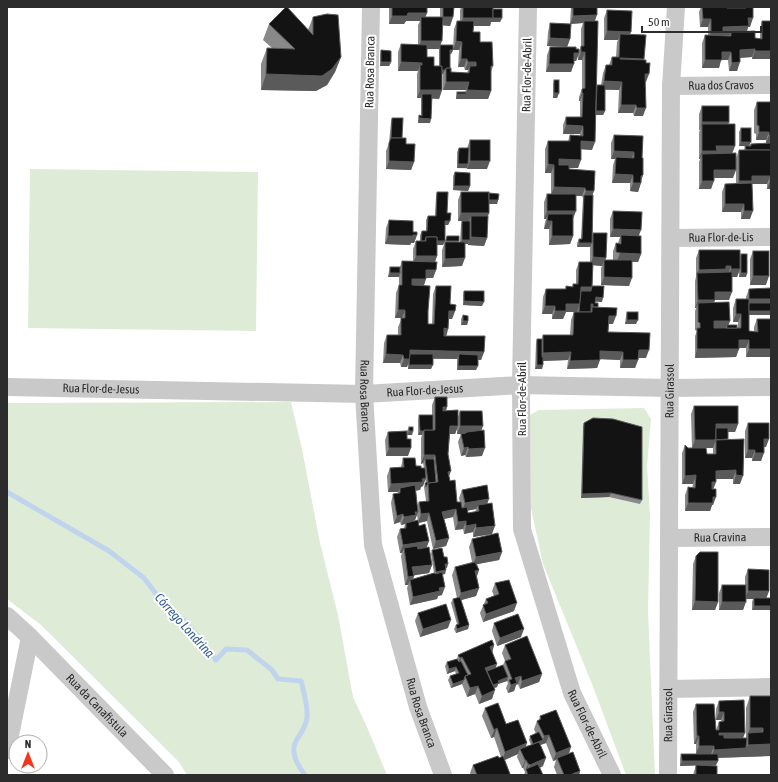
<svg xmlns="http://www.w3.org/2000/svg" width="778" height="782" font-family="'Asap Condensed',sans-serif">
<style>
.green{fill:#deecd7}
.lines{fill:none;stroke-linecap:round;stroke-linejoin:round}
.stream{stroke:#c1d4ee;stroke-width:5}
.minor{stroke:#c9c9c9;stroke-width:18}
.wall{fill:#898989;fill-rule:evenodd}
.shaded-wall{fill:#5a5a5a}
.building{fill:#131313;stroke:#5a5a5a}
.labels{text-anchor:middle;stroke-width:4;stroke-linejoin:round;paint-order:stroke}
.street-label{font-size:12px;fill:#2c2c2c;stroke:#fff}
.water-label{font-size:13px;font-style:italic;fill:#335c95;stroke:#fff}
</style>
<rect width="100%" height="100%" fill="#fff"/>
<g class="green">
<polygon points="30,169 258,172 256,331 28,328"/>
<polygon points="291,402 302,449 320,543 338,615 353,697 367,727 387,775 187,775 179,762 41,625 7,599 7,403"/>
<polygon points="644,408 651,419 647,466 650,515 648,611 655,775 626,775 592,684 543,564 531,508 530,415 539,410"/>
</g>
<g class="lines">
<path class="stream" d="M7,492l102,59 35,27 22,29 16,12 22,24 12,17 10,-11 21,1 25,20 6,9 23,2c3,12 7,25 6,37 -1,9 -7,16 -11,23 -6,11 2,25 9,34"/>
<g class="minor">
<path id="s1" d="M371,7l-7,387 9,151 45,162 25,68"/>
<path id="s2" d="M528,7l-7,378 1,144 50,164 40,82"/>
<path id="s3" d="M671,86l100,-1"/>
<path id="s4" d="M671,238l100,-1"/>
<path id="s5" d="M7,387l357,7 157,-9 149,3 101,-1"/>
<path id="s6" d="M670,538l101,-1"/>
<path id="s7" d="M7,616l23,21 135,138"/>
<polyline points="669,689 771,687"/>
<polyline points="7,750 30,637"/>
<path id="s8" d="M668,775l3,-689 5,-79"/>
</g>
</g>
<g class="wall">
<path d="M389,7h38v6l-2,4h15v-10h21h-7l-1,10 -3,9 -8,-1 -2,20 13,5 -2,4h-1v14l1,4 16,1 1,-3h-3l-1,-3h-6l1,-17h-6l1,-21 3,-8h3v-11l1,-3h32v2l9,9 -2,4h-9l-1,4h-17v6l7,10 13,24 -2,6v19l-3,8h-32v-3l1,-4h8l1,-2h-23v-16h-1v16l-3,9 -7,-1 -2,25h-12v-4l1,-4h2v-17h-4v-24l1,-3h-20v-19l3,-8 17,1v-20l2,-4h-14l-2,3h-15zM427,49h12v17h-5l-7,-9z"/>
<polygon points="571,7 597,7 595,21 597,85 601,85 603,73 606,65 609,65 612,57 616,57 617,42 618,40 604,40 604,18 607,10 630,35 644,60 646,82 645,82 643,116 634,116 633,113 618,113 619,90 605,90 605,111 603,115 596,115 592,150 581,149 578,168 569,168 569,169 593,195 592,237 593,233 606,258 605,260 613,260 613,251 616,243 618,243 620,237 610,237 610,219 613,211 639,236 641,254 638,262 632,262 629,286 601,285 601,268 602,266 593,265 592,286 602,302 596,302 595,303 598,307 613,324 608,324 608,332 646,358 638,358 638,360 635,368 620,368 620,360 600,359 597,368 567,369 568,360 543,361 543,365 542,369 535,369 536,343 537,339 542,339 543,335 570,335 571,320 574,312 566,312 563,319 552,319 552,314 542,314 543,297 546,289 565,289 566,286 572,287 573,284 576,284 576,270 579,262 590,262 590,247 577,247 577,243 579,239 581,239 583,198 582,196 576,196 573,218 573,236 570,244 549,245 549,229 544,229 545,222 546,219 544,219 544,202 547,194 551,194 551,173 545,173 545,149 548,141 568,141 570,135 580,136 580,134 563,134 563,125 566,117 580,117 580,101 579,101 579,97 582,89 582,60 578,60 578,56 576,61 574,61 571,72 546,72 547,55 550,47 576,49 579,51 581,46 581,29 583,23 570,24"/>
<polygon points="701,7 733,7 732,8 745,8 745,7 753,7 750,27 748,27 747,32 755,38 760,39 760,29 762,21 771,59 752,59 752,57 740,58 737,71 729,71 728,60 721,60 719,68 702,68 702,43 705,35 708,35 708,27 700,27 699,12"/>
<polygon points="313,17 341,57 335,72 327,85 316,91 261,90 261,64 267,48 272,48 263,40 269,24 308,30"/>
<polygon points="550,23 570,39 567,47 547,46 548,32"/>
<polygon points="381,50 391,62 389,66 380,66 380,55"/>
<polygon points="554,80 559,93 557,98 553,98 553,84"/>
<polygon points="757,102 771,102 771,143 766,143 766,140 756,140 756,134 754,133 754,110"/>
<polygon points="702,106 729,122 728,124 732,153 733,178 714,178 711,189 699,189 699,162 700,159 699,159 699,132 700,130 699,130 699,114"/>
<polygon points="392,118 402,138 406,144 414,162 411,170 386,169 386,151 389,143 391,122"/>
<polygon points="741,128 749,146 751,144 771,143 771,189 767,189 767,184 752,184 750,219 741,219 741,212 722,212 722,192 725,184 736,184 736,158 739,150 744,150 745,146 739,146 739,132"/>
<polygon points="614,135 642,158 643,175 638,192 630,191 630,183 612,183 613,165 615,159 611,159 611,143"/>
<polygon points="470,140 487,169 457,168 457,152 459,148 467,148"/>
<polygon points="455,172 470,186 468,191 453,190 453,176"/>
<polygon points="437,192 447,213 450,221 448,225 445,225 445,241 443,245 437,245 437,256 435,262 436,270 433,278 426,278 424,286 428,311 428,324 432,324 433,294 436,286 455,311 452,319 449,319 448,329 446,336 484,352 481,360 478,360 476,370 457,370 457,359 433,359 431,369 408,369 408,363 407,367 401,367 400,363 383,363 384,343 387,335 398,335 398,327 402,318 395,318 396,293 399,285 399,277 388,277 389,271 390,267 400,267 402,261 413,261 413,249 416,241 420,241 420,235 422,231 426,231 426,220 428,216 435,216 436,196"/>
<polygon points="461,192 489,193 498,200 497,204 489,204 489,213 488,216 487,238 484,246 468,245 468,244 465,244 462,266 442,267 442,250 447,236 459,242 460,242 461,225 462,221 458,221 458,200"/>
<polygon points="389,220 413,232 417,235 414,243 411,243 410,245 385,244 386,228"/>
<polygon points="699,250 740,256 741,254 747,273 746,277 739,277 739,272 737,277 732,277 729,300 715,300 714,302 730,321 728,325 738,328 738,322 733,322 733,308 736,299 746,299 746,297 749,289 749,331 754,331 754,327 757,319 771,319 771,357 746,357 746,348 739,348 736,357 695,358 695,336 697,331 695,330 695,311 696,308 695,308 695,281 696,277 696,258"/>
<polygon points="753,251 766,285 750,285 750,259"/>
<polygon points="464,291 482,306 463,305 463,295"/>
<polygon points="627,312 636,324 625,324 626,316"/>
<polygon points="463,315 468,321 467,325 461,325 461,319"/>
<path d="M435,397l12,10 -1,4 12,6 2,-6 21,20 1,25 -16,1 -1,-2 -4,1 -3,-14 3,-8h-4v-5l-2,5h-5l-2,20 1,23 8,25h3l-1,-4 3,-8 26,14 4,30 -19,3v-5l-9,2 -1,-5 -8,1 -2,-13 -9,2 5,19 -3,8 -13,3 -6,-28 -8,2v3l10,15 -3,7 6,17 -3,8 -15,2 -1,4 21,-6 -3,-19 1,-4 12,7 3,11h-1l-1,6 -3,1v20l-4,1 -1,3 -27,6 -3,-17 1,-3h-3l-4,-29 1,-3h-2l-3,-16 3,-8 4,-1 1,-4 -4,1 -1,-3 -6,2 -3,-21 2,-9h4l1,-2h-10l-1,-16 3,-8 11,-1 2,-9 13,8 5,2h3l-1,-5 -2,1v-26l1,-3h-4v-15l1,-5h13v-10zM425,479l1,4h-1l-1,4 2,14 -7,1 -2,4 -1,-15 4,-1 1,-3 2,-1zM476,509l-1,3 -7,1v-3zM417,515l1,6h-5l1,-1h1z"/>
<polygon points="694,406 738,424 735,432 728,432 728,439 740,484 733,484 733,479 716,479 713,489 713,505 712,505 710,511 685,511 685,495 688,487 692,488 693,484 682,484 682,453 685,445 688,448 707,454 713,454 713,448 692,448 691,414"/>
<polygon points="584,423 642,500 640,504 609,497 581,498 583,427"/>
<polygon points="748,423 766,447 764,447 761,461 752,461 752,458 745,458 745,431"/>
<polygon points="409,427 413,431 412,435 407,435 408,456 386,456 385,440 388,432 407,431"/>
<polygon points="472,539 502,552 499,560 477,564 479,570 477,576 479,588 476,596 461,600 469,625 468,629 456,633 454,629 456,625 457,624 451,603 453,599 457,598 452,575 455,567 472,562 469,547"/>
<polygon points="696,556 718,602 715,610 692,610 693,564"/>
<polygon points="771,558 771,574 770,574 770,561"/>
<polygon points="748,569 769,591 766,598 771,598 771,621 770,621 770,610 752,610 752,602 753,599 746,599 743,610 719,610 719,593 722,585 745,585 745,577"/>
<polygon points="495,583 514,611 483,622 480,613 486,599 494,596 492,591"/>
<polygon points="418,613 448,628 420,637 415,621"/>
<polygon points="494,623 521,637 497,646 492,631"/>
<polygon points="494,645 492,652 496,668 503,665 505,661 502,653 505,645 542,674 539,682 520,689 518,684 516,685 514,691 508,693 506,688 508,683 507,681 498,684 497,687 494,688 492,699 479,704 475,694 467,697 462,684 451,688 448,680 450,676 456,674 455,671 447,674 445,666 447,662 457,659 458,655"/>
<polygon points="750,696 771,724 771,756 743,757 718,758 718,761 716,765 717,775 693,775 696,765 680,766 680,758 681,754 696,754 696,744 694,744 693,712 696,704 716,730 719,722 721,721 721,720 716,720 716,709 719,701 743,738 746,738 746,708"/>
<polygon points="485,708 506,724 526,746 531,745 529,740 530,736 536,734 534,729 537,721 539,720 540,716 571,747 569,754 580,771 579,775 557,775 554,767 556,760 553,761 546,743 540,745 543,766 540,768 528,775 524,775 525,772 523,768 522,768 517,757 518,754 505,760 510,774 509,775 471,775 470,773 473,765 501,757 494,737 491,738 482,716"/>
</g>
<g class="shaded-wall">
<polygon points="408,13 427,13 424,21 421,17 420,21 406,21 404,24 389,24 392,16"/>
<polygon points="597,15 594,23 584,21 583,23 570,24 573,16"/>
<polygon points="443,17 453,17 450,26 440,25"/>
<polygon points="463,18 502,18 500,22 491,22 490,26 460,26"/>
<polygon points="748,18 753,18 750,27 748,27 746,34 731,32 730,35 722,35 708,41 711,32"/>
<polygon points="703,19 711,19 708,27 700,27"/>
<polygon points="607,31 631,32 628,40 620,34 618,40 604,40"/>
<polygon points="550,38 570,39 567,47 547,46"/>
<polygon points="421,41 442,41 439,49 418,49"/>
<polygon points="456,41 462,42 459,50 453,50"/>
<polygon points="755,49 752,57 737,58 740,50"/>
<polygon points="450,50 453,50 451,54 449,54"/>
<polygon points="755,51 771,51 771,59 752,59"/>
<polygon points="581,52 585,52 582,60 578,60"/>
<polygon points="722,52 731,52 728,60 721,60 719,68 702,68 705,60"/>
<polygon points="574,53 579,53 576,61 571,61"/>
<polygon points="341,57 335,72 327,85 316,91 261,90 266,74"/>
<polygon points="620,58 644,59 641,67 617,66"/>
<polygon points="461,59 467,59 464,67 458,67"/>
<polygon points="381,62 391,62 389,66 380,66"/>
<polygon points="401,62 422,63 420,69 420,65 418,71 398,71"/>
<polygon points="468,62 476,62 473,70 470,66 468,70 465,70"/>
<polygon points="740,62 737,71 729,71 732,63"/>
<polygon points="549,64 574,64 571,72 546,72"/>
<polygon points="440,70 445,70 443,74 439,74"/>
<polygon points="645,74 649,74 646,82 642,82"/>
<polygon points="604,81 622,82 619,90 601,89"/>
<polygon points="446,82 469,82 466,90 443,90"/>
<polygon points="420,90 442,90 439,99 422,98 422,94 421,98 417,98"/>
<polygon points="467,90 491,91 488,99 456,99 457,94 466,94"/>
<polygon points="554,93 559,93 557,98 553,98"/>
<polygon points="582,93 583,93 580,101 579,101"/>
<polygon points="621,105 636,105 633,113 618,113"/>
<polygon points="637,108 646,108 643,116 634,116"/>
<polygon points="595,111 605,111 603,115 593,115"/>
<polygon points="419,118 431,119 430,123 418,123"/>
<polygon points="702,122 729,122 726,130 702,124 699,130"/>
<polygon points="566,125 583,126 580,134 563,134"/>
<polygon points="759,132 769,132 766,140 756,140"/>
<polygon points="769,135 771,135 771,143 766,143"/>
<polygon points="581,141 595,142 592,150 578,149"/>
<polygon points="741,142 751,142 749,146 739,146"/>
<polygon points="716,146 735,146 732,154 702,154 700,159 699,159 702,151"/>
<polygon points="614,151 634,152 631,160 616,157 615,159 611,159"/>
<polygon points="559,159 581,160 578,168 556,168"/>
<polygon points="389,161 414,162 411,170 386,169"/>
<polygon points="470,161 490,161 487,169 467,169"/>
<polygon points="458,164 468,164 467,168 457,168"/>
<polygon points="548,164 554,165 551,173 545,173"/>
<polygon points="714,170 736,170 733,178 711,178"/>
<polygon points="615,174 633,175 630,183 612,183"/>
<polygon points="643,175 640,183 641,183 638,192 630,191 633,183"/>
<polygon points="752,176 770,176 767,184 751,184 736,189 739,181"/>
<polygon points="702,181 714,181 711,189 699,189"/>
<polygon points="770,181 771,181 771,189 767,189"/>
<polygon points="454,186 470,186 468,191 453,190"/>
<polygon points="554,187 585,188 582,196 551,195"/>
<polygon points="586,191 594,191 591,199 584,196"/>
<polygon points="487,200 498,200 497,204 486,204"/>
<polygon points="725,204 744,204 741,212 722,212"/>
<polygon points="547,211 576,211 573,219 548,214 546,219 544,219"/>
<polygon points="744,211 753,211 750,219 741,219"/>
<polygon points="461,213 489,213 486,221 471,216 469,221 458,221"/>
<polygon points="445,221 450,221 448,225 444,225"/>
<polygon points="547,221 552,221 549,229 544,229"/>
<polygon points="613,229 641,230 638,238 621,235 620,237 610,237"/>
<polygon points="417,235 414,243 411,243 410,245 385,244 388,236"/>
<polygon points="552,236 573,236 570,244 549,245"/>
<polygon points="471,237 487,238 484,246 468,245"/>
<polygon points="462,240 470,240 468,244 460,244"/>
<polygon points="426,241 445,241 443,245 425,245"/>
<polygon points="579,243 592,243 590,247 577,247"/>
<polygon points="620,253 641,254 638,262 617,261"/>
<polygon points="416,256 437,256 434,264 413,264"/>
<polygon points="593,257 606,258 604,263 604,260 602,266 590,265"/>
<polygon points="465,258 462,266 442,267 445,259"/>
<polygon points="726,266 731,266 728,274 697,273 699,270"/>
<polygon points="731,269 740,269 737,277 728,277"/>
<polygon points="426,270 436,270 433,278 423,278"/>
<polygon points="390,273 400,273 399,277 388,277"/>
<polygon points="741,273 747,273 746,277 739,277"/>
<polygon points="753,276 769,276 766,285 750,285"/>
<polygon points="604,277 632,278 629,286 601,285"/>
<polygon points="412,279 426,279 423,287 409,287"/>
<polygon points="581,287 592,287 589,295 579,295"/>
<polygon points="715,292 732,292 729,300 715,300 712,308 698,303 696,308 695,308 698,300"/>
<polygon points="596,297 603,298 602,302 594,301"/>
<polygon points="749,299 771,299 771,307 747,303"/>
<polygon points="464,301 484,302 482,306 463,305"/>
<polygon points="566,304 580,304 577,312 566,312 563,319 552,319 555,311"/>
<polygon points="591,304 593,304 592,309 589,308"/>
<polygon points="545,306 555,306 552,314 542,314"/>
<polygon points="398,310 405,310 402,318 395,318"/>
<polygon points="449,311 455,311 452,319 446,319"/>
<polygon points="747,311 771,311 771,315 746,315"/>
<polygon points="736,314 741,314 738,322 733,322"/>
<polygon points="609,316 616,316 613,324 606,324"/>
<polygon points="627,320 638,320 636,324 625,324"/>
<polygon points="463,321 468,321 467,325 461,325"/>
<polygon points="714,321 730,321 727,329 727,325 725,329 711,329"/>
<polygon points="444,328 448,329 446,337 441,337"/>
<polygon points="739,340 749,340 746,348 736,348"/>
<polygon points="697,349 739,349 736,357 695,358"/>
<polygon points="749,349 771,349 771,357 746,357"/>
<polygon points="410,350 484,352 481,360 458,359 459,354 457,359 410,358"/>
<polygon points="639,350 649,350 646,358 636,358"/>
<polygon points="600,351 623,352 620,360 597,359"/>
<polygon points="571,352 568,360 540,361 543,353"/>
<polygon points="386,354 403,355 400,363 383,363"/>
<polygon points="404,359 410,359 407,367 401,367"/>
<polygon points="600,360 597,368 567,369 570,361"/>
<polygon points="623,360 638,360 635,368 620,368"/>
<polygon points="409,365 433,365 431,369 408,369"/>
<polygon points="537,365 543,365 542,369 535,369"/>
<polygon points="458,366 478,366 476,370 457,370"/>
<polygon points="443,407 447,407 444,415 440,415"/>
<polygon points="716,424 738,424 735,432 714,432"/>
<polygon points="450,426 458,426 455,434 447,434"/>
<polygon points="460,426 483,426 480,434 457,434"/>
<polygon points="409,431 413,431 412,435 407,435"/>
<polygon points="420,431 423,431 422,435 418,435"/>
<polygon points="764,439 769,439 766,447 761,447"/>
<polygon points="695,440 716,440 713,448 692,448"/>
<polygon points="468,447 465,455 461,456 464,448"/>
<polygon points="389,448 411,448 408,456 386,456"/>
<polygon points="485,448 482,456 466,457 469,449"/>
<polygon points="748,450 755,450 752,458 745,458"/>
<polygon points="755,453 764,453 761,461 752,461"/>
<polygon points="424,455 435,455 432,463 425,459 423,463 421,464"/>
<polygon points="736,470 733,479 713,479 716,471"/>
<polygon points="451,471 448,479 448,472"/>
<polygon points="696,475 693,484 682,484 685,476"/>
<polygon points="736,475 743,476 740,484 733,484"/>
<polygon points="426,478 423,486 421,487 420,490 400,491 400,488 398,492 388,492 391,484"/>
<polygon points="712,482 716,482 713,490 709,490"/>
<polygon points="611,493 609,497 581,498 582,494"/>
<polygon points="713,497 716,497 713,505 712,505 710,511 685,511 688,503"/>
<polygon points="489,499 486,507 478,505 476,509 462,512 465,503"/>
<polygon points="456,509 453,517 439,520 442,512"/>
<polygon points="415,512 418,512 415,520 414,520 413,523 406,523 405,524 401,525 404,517"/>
<polygon points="429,513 427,521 418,523 421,514"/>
<polygon points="403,514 400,522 394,524 397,516"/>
<polygon points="466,521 463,529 455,530 458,522"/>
<polygon points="476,524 473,532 464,534 466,526"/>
<polygon points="495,526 492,534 473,537 476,528"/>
<polygon points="449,538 446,546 433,549 436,541"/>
<polygon points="429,541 426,549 404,553 404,548 402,553 400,553 403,545"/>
<polygon points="502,552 499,560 473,565 476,557"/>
<polygon points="445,564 448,564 447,568 444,568"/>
<polygon points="432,565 429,573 410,576 412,567"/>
<polygon points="446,570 445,574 435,576 436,572"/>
<polygon points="479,570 476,578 475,571"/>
<polygon points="414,576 411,585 410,580 408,585 405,585 408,577"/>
<polygon points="445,587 442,595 438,596 437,599 410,605 413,597 439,588"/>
<polygon points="479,588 476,596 458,601 461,593"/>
<polygon points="748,591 769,591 766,599 745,599"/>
<polygon points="695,601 718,602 715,610 692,610"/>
<polygon points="722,602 746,602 743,610 719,610"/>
<polygon points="517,603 514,611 483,622 486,614"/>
<polygon points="754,606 771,606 771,608 770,610 752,610"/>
<polygon points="451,620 448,628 420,637 423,629"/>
<polygon points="469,625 468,629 456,633 457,629"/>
<polygon points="524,629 521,637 497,646 500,638"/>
<polygon points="494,645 492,654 490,647"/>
<polygon points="462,657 459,665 457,666 460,658"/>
<polygon points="497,664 494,672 484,672 485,668"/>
<polygon points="456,667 455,671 447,674 449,669"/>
<polygon points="542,674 539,682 520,689 522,681"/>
<polygon points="521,676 518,684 516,685 514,691 508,693 511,685 515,678"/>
<polygon points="508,677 507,681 498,684 497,687 489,690 490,686 498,681"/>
<polygon points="464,680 462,684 451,688 453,684"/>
<polygon points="478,686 475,694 467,697 470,688"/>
<polygon points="495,690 492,699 479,704 482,696"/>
<polygon points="719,712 724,712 721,720 716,720"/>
<polygon points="497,728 494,737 491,738 494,730"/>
<polygon points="750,728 763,728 759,740 748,734"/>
<polygon points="719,733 745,733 742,741 716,741"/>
<polygon points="549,735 546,743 532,748 534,744 543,740 544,736"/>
<polygon points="697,736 699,736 696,744 694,744"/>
<polygon points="527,743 524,752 520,749 518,754 502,761 505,752"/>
<polygon points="771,744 771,756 743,757 711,758 714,750 746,748 748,745"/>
<polygon points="699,746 714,746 711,754 696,754"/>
<polygon points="571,747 568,755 557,758 556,760 553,761 556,753"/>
<polygon points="546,758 543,766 527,773 530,765"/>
<polygon points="525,760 526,760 523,768 522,768"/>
<polygon points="682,761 718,761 716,765 680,766"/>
<polygon points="528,764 529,764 527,771 526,769"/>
<polygon points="580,771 579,775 570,775"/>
</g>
<g class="building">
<polygon points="286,7 287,7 313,35 313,17 327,14 338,15 341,57 332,69 322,76 266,74 267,48 295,49 269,24"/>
<polygon points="392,7 427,7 427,13 408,13 407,16 392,16"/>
<polygon points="443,7 454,7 453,17 443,17"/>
<rect x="463" y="7" width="30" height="11"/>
<polygon points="573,7 597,7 597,15 573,16"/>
<polygon points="702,7 727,7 727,8 746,8 746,7 753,7 753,18 748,18 749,26 723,27 723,32 711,32 711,19 703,19"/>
<rect x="493" y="9" width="9" height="9"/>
<polygon points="607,10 632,11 631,32 607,31"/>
<polygon points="421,17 443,17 442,41 421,41"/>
<polygon points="457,21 474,21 473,32 480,32 480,42 492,42 493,66 491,66 491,91 467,90 469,82 446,82 446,68 451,68 451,72 469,73 470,66 476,66 476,62 468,62 467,59 461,59 462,42 456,41"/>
<polygon points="584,21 598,21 595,142 581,141 581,160 559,159 559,165 569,165 569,169 595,171 594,191 586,191 585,188 554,187 554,165 548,164 548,141 570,141 570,135 583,136 583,126 566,125 566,117 582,117 583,93 582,93 582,89 585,88 585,52 581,52 581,46 584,46"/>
<polygon points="762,21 771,21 771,51 755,51 755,49 740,50 740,62 732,63 731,52 722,52 722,60 705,60 705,35 731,36 731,32 755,31 755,38 762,39"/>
<polygon points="550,23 571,24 570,39 550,38"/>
<polygon points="620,34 646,35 644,59 620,58 620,59 646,60 646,63 650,63 649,74 645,74 646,108 637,108 636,105 621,105 622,82 604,81 606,65 612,65 612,57 619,57"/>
<polygon points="401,44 427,45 427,57 434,57 434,66 442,66 442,90 420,90 420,65 422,65 422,63 401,62"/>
<polygon points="440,45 453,45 453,50 450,50 450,68 446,68 445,70 442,70 442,66 440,66"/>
<polygon points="550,47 576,47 576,49 579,49 579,53 574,53 574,64 549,64"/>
<polygon points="381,50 391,51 391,62 381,62"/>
<rect x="554" y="80" width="5" height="13"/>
<polygon points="597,85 605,85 605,111 596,111"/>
<rect x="457" y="92" width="9" height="2"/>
<polygon points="422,94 432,94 431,119 419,118 419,115 422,116"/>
<polygon points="757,102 771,102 771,135 769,135 769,132 759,132 759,126 757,125"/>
<rect x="702" y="106" width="27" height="16"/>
<polygon points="392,118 403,118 402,138 391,138 391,139"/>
<polygon points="702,124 735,124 735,146 716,146 717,151 702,151"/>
<rect x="741" y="128" width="10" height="14"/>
<polygon points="614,135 643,136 642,158 643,158 643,175 641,176 641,183 633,183 633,175 615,174 616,157 634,158 634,152 614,151"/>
<polygon points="391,138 406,138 406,144 415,144 414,162 389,161 389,143"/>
<rect x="470" y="140" width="20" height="21"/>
<polygon points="771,143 771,150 746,150 745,146 751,146 751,144"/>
<polygon points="459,148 469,148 468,164 458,164"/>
<polygon points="739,150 771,150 771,181 770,181 770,176 752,176 752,181 739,181"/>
<polygon points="736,153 736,170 714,170 714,181 702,181 702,154"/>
<polygon points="455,172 470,173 470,186 454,186"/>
<polygon points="752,183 753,211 744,211 744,204 725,204 725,184"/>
<polygon points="437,192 448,192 447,213 451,213 450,221 445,221 445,241 437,241 437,237 426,237 425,241 421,241 422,231 427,231 428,216 436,216"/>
<rect x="461" y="192" width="28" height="21"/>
<polygon points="489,193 499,194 498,200 489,200"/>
<rect x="547" y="194" width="29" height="17"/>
<polygon points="584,195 593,195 592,243 579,243 579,239 582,239"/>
<polygon points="613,211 642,212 641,230 613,229"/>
<polygon points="548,214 573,214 573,236 552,236 552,221 547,221"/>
<polygon points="471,216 488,216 487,238 471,237"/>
<polygon points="389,220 413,221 413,232 417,232 417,235 413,235 413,236 388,236"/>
<rect x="462" y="221" width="8" height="19"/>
<polygon points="593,233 607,233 606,258 593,257"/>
<polygon points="621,235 641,236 641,254 620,253 616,252 616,243 621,244"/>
<polygon points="447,236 459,236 459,241 446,241"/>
<polygon points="426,237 437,237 437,256 416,256 416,241 426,241"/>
<polygon points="445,242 465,242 465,258 445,259"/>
<polygon points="699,250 740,250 740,269 731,269 731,266 726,266 726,269 699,270"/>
<rect x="753" y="251" width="16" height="25"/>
<rect x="741" y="254" width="6" height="19"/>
<polygon points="604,260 632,260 632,278 604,277"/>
<polygon points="402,261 437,262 436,270 426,270 426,279 412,279 412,285 430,286 428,311 428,324 434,324 436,286 451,286 450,304 456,305 455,311 449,311 448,329 444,328 444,336 485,336 484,352 410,350 410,359 404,359 403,355 386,354 387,335 401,335 401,318 405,318 405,310 398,310 399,285 402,285"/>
<polygon points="579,262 593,262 592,287 581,287 580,304 566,304 566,311 555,311 555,306 545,306 546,289 566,289 566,286 573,287 573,284 578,284"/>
<rect x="390" y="267" width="10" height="6"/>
<polygon points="732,272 732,292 715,292 715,300 698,300 697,273"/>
<polygon points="592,286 604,286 603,298 596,297 595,303 598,303 598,307 593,307 593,304 591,304 591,312 579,312 581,291 591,291"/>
<polygon points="771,288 771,299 749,299 749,331 758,332 757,319 771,319 771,349 749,349 749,340 739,340 739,349 697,349 697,328 700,328 700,323 698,322 698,303 729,302 730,321 714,321 714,328 741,328 741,314 736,314 736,299 749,299 749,289"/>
<polygon points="464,291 484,291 484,302 464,301"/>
<rect x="749" y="303" width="22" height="8"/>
<polygon points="592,307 617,308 616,316 609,316 608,332 650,333 649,350 639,350 638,360 623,360 623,352 600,351 600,360 570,361 571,352 543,353 543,335 573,335 574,312 592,312"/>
<rect x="627" y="312" width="11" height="8"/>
<polygon points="463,315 468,316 468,321 463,321"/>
<rect x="727" y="325" width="10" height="3"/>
<polygon points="537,339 542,339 542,357 543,357 543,365 537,365"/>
<polygon points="410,354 433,354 433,365 409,365"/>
<polygon points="459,354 478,355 478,366 458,366"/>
<polygon points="435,397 447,397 447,407 443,407 443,411 458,410 458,426 450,426 448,454 451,471 448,472 450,481 455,480 457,502 461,502 462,508 467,507 468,513 479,511 478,505 492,503 495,526 476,528 476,524 466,526 466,521 458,522 456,509 442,512 449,538 436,541 429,513 421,514 419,502 429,501 428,483 438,482 435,455 424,455 424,430 435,430"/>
<polygon points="694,406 738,406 738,424 716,424 716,440 695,440"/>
<polygon points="460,411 482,411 483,426 460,426"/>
<polygon points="419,415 433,415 433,430 424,430 424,431 420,431"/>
<polygon points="593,418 613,419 642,427 642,500 611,493 582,494 584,423"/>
<polygon points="748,423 769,423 769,439 764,439 764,453 755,453 755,450 748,450"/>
<rect x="409" y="427" width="4" height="4"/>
<polygon points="716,428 728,428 728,439 714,440 716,440"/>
<polygon points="484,430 485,448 469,449 468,447 464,448 461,434 466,433 467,432"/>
<polygon points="407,431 407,439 411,439 411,448 389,448 388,432"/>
<polygon points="744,439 743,476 736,475 736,470 716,471 716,482 712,482 712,489 716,489 716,497 713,497 713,503 688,503 688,487 695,488 696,475 685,476 685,445 688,448 706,448 707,454 716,454 716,440"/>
<polygon points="403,458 415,458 416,466 421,466 421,468 425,468 426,478 422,479 423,482 391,484 390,468 404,467"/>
<polygon points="425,459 434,459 436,482 428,483 426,487 425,483 428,482"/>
<polygon points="415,485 418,512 415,512 416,515 404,517 403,514 397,516 393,494 400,493 400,488"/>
<polygon points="487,485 489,499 465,503 462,490"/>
<polygon points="418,520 419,526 425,524 429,541 403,545 400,529 406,528 406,523"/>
<polygon points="498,533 502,552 476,557 472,539"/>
<polygon points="417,546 418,549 429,547 432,565 412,567 414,576 408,577 404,548"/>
<polygon points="442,548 444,557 447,557 448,564 445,564 446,570 436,572 432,550"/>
<polygon points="700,552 718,552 718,602 695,601 696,556"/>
<polygon points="475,562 479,570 475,571 479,588 461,593 455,567"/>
<polygon points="748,569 769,570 769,591 748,591"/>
<polygon points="442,572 445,587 439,588 440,591 413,597 410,580 434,573 436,574"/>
<polygon points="509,580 517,603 486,614 483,605 488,603 486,599 499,594 495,583"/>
<rect x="722" y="585" width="24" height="17"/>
<polygon points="460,597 469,625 457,629 456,625 459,624 453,599"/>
<rect x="754" y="598" width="17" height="8"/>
<polygon points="446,604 451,620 423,629 418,613"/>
<polygon points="518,614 524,629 500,638 494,623"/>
<polygon points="527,636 542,674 522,681 521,676 515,678 517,683 511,685 509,680 512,679 505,661 511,659 505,645"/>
<polygon points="492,640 494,645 490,647 497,664 485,668 495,690 482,696 478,686 470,688 465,676 471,674 462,657 460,658 458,655"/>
<polygon points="457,659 459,662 461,661 468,675 465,676 464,680 453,684 450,676 459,673 456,667 449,669 447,662"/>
<polygon points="503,665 508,677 498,681 499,683 493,685 487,671"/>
<polygon points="750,696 771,696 771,744 748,745 748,733 763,732 763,728 750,728"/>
<polygon points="744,700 745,733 719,733 719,735 724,735 724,738 747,738 746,748 714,750 714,746 699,746 699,736 697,736 696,704 714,704 716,730 719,730 719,722 724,721 724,712 719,712 719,701"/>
<polygon points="498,703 506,724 518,720 527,743 505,752 497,728 494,730 485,708"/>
<polygon points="556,710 571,747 556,753 549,735 544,736 537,721 541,719 540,716"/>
<polygon points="539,732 543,740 533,744 530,736"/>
<polygon points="539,742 546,758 530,765 529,764 528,764 526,760 525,760 520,749"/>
<polygon points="573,752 580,771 570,775 564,775 557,758"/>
<polygon points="681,754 718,754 718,761 682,761"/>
<polygon points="498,756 499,758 503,756 510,774 506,775 477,775 473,765"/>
<polygon points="538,764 543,775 528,775 526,769"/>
<polygon points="696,765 717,766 717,775 696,775"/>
</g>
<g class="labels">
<g class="street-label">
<text transform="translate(370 72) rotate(-89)" y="4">Rua Rosa Branca</text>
<text transform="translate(527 75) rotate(-89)" y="4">Rua Flor-de-Abril</text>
<text dy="4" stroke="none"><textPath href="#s3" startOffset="50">Rua dos Cravos</textPath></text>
<text dy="4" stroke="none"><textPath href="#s4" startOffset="50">Rua Flor-de-Lis</textPath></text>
<text dy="4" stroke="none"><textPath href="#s5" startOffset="94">Rua Flor-de-Jesus</textPath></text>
<text dy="4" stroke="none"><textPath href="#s5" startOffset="418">Rua Flor-de-Jesus</textPath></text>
<text dy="4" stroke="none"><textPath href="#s8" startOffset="384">Rua Girassol</textPath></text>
<text dy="4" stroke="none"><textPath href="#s1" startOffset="389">Rua Rosa Branca</textPath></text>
<text transform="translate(522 399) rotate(-90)" y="4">Rua Flor-de-Abril</text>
<text dy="4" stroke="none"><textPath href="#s6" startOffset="50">Rua Cravina</textPath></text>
<text dy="4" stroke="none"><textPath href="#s7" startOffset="127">Rua da Canafistula</textPath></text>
<text dy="4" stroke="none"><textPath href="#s1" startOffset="713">Rua Rosa Branca</textPath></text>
<text dy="4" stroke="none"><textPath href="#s8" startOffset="60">Rua Girassol</textPath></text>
<text dy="4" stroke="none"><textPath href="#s2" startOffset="728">Rua Flor-de-Abril</textPath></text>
</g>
<g class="water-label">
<text transform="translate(185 625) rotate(48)" y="5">Córrego Londrina</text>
</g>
</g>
<rect width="778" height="782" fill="none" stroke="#2c2c2c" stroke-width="16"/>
<g transform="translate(28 754)"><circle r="19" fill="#ffffff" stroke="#ababab"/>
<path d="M0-3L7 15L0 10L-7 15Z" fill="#f6351b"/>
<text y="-6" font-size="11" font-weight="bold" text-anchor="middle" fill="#2c2c2c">N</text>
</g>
<path d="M642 26v6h119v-6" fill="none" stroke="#2c2c2c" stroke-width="2"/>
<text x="648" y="26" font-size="12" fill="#2c2c2c" stroke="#ffffff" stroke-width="3" paint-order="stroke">50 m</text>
</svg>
